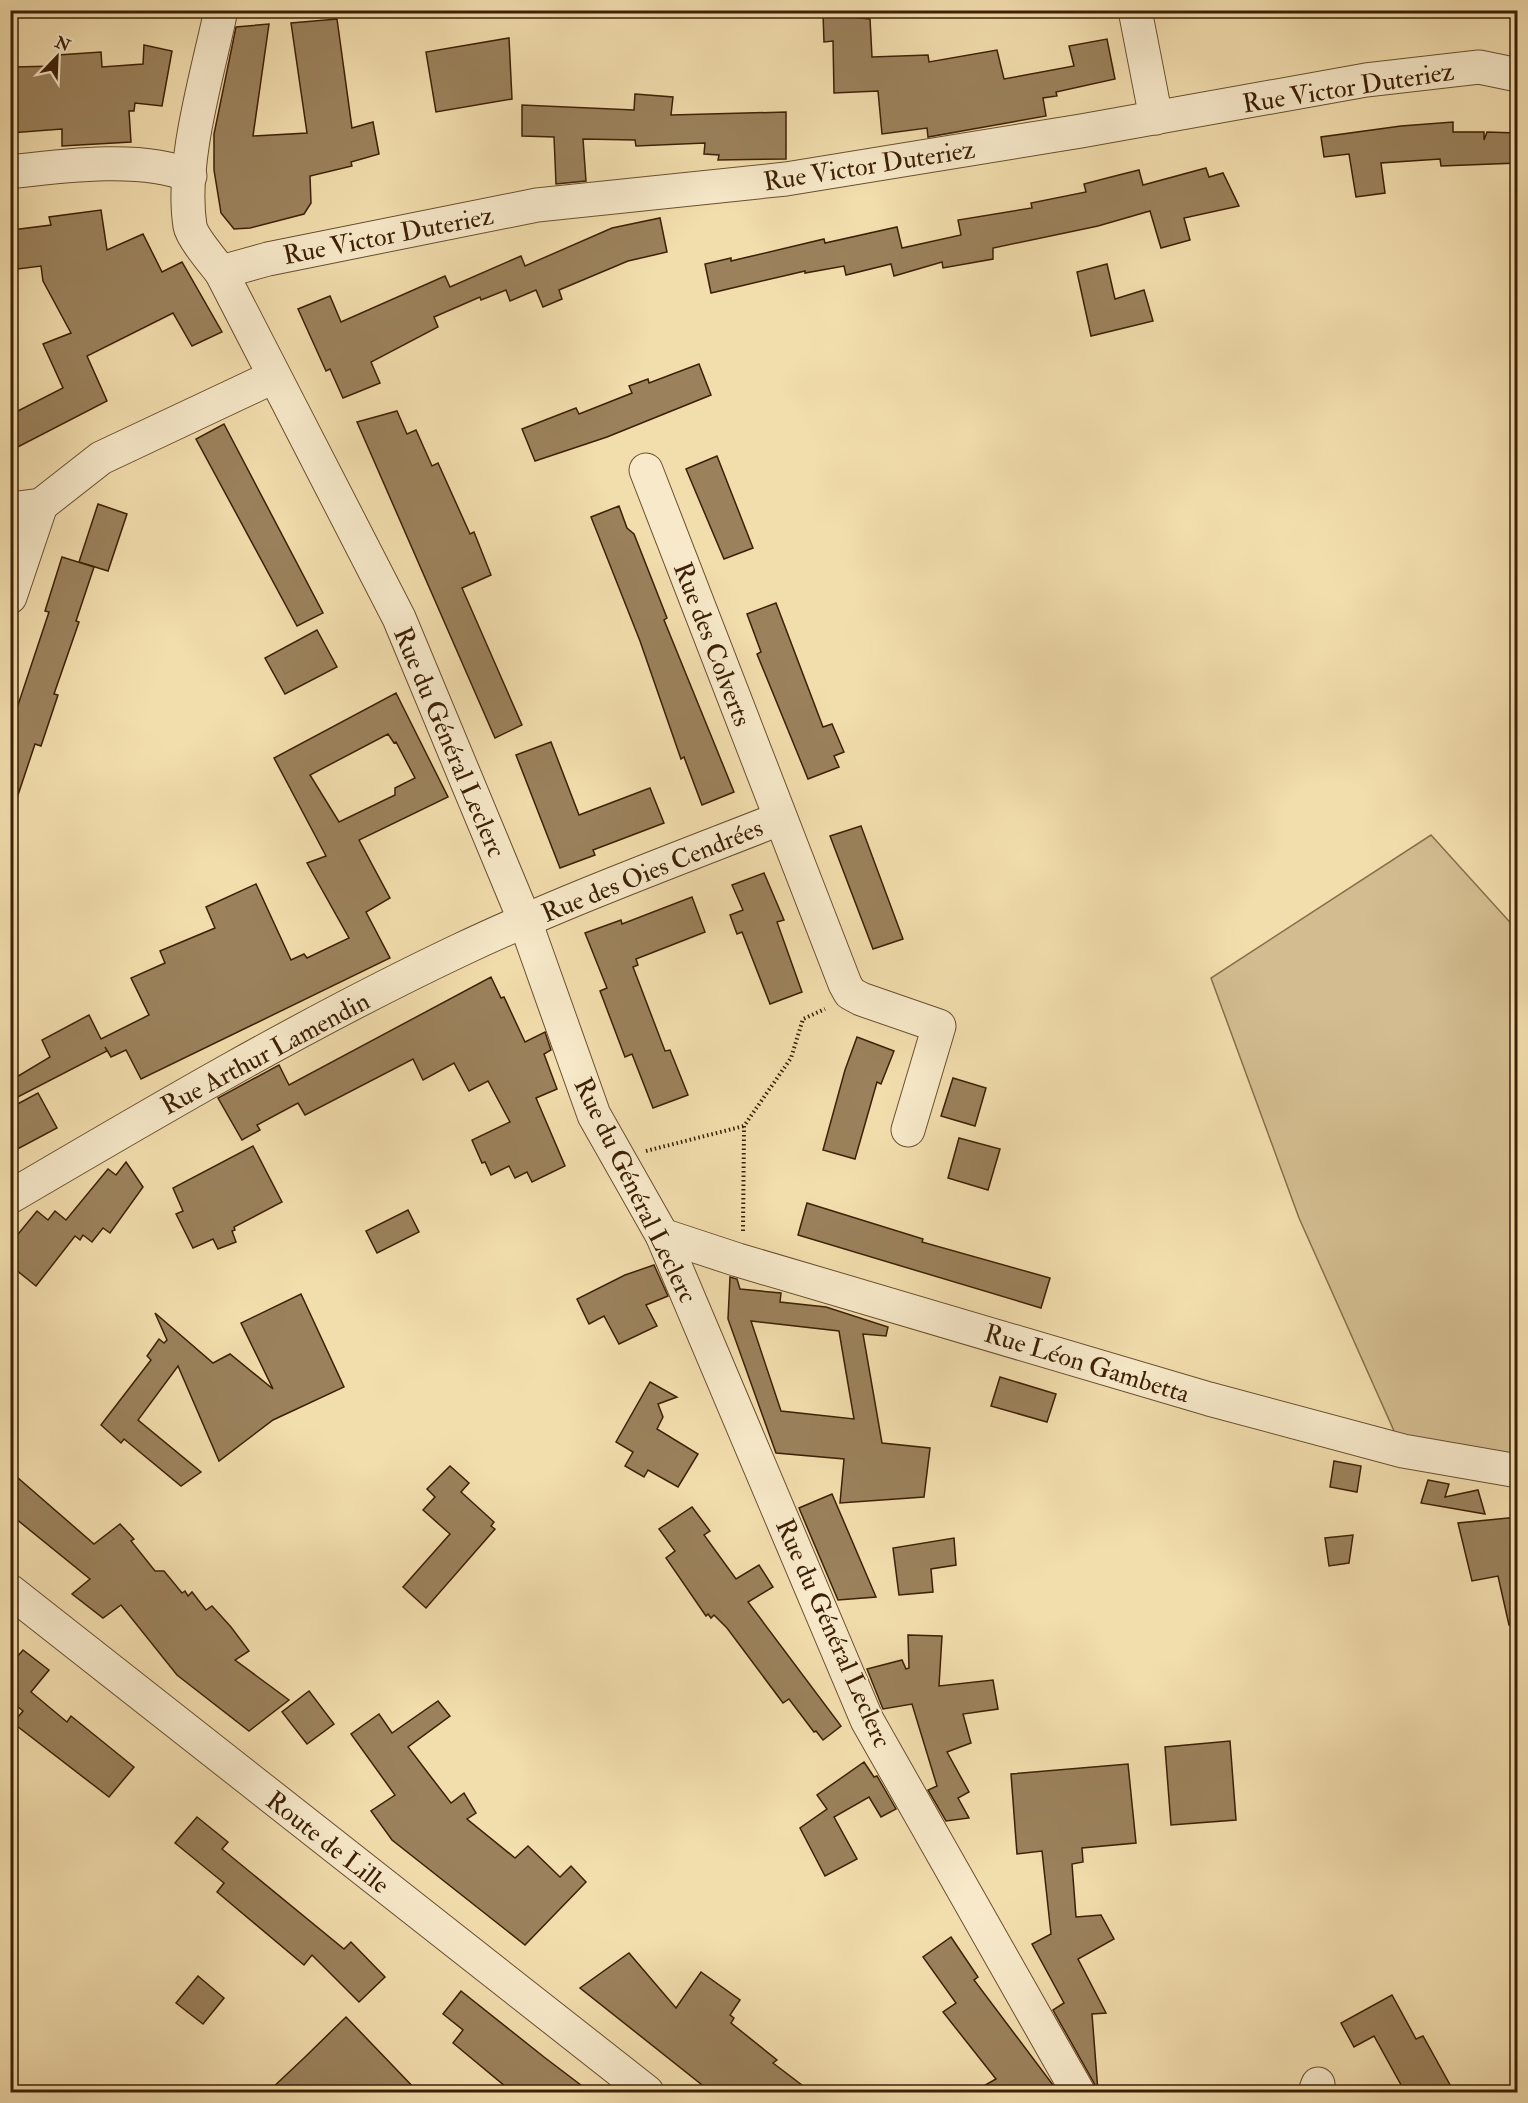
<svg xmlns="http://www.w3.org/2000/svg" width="1528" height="2103" font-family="'IM FELL Double Pica',serif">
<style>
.green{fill:#d3bd90;stroke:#886e4a;stroke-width:1.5}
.building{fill:#9b825c;stroke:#3d2005;stroke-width:1.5;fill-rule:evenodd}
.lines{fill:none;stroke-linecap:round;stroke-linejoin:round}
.minor-casing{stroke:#6a4f2f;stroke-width:35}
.path{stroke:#3d2005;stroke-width:4;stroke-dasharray:1.5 3;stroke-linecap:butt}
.minor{stroke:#f7e9ca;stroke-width:33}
.labels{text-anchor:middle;stroke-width:4.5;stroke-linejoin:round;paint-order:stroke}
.street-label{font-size:26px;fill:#3d2005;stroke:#f7e9ca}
</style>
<rect width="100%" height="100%" fill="#f2ddad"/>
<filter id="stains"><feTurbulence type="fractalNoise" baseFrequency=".00333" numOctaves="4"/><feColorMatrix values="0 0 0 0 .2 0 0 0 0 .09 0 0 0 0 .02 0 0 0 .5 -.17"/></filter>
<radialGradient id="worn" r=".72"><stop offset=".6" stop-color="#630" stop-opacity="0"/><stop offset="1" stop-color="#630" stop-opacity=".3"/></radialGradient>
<polygon class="green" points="1431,835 1517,930 1517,1471 1403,1451 1299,1218 1211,978"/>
<g class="building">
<polygon points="823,14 870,19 872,57 928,55 929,62 997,50 1004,79 1074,66 1069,46 1107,39 1115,79 1056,92 1057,96 1043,98 1046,116 928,137 927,128 882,134 878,91 834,93 833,41 824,42"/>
<polygon points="337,19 352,128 373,122 379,154 351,162 352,166 310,176 311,203 304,214 250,228 234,229 221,213 214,170 214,134 236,27 269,24 253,136 307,133 291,23"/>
<polygon points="509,38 512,99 436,112 426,52"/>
<polygon points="144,45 172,51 162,106 135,103 134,111 129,111 131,142 62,146 62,129 10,133 10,98 15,97 14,67 57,66 58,55 101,52 102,67 143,64"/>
<polygon points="635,94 673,97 671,115 786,112 786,159 718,160 719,155 704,154 705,143 636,146 635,140 583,139 586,181 556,184 554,137 522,136 522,105 634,110"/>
<polygon points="1453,122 1453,132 1484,132 1484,140 1487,132 1518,133 1518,163 1441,166 1440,159 1381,163 1385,193 1356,197 1349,154 1324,157 1321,137 1401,126"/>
<polygon points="1206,168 1209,177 1223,173 1239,206 1184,218 1190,240 1161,248 1150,211 1098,226 993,248 993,259 943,268 942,262 894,276 891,264 846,275 844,266 805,273 805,271 711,293 705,264 731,258 731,261 824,239 825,243 897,227 902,248 961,235 958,220 1032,208 1031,203 1086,192 1084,184 1111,177 1139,170 1143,185"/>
<polygon points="101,210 107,250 143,234 162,272 182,262 222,332 192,346 173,313 87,356 107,401 10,451 10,415 63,388 43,344 71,333 43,281 41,266 10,270 12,230 51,225 49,217"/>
<polygon points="660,218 667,252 628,261 559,290 562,299 543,307 536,290 510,301 506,290 481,300 480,297 434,317 438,327 371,362 380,383 343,398 330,369 326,371 298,309 330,296 341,322 445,276 450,287 521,256 525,266 612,228"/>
<polygon points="1107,264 1115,299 1144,290 1153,321 1091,336 1077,272"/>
<polygon points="699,364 711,395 607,437 535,461 522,429 576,408 579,414 632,393 629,386 648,379 649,383"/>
<polygon points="397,411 407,434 416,430 432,466 438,463 470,534 474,532 491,575 462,588 522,725 495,738 357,422"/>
<polygon points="224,424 323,613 297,626 196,439"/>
<polygon points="717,456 753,548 724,559 686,469"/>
<polygon points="98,504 127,514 108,571 79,562"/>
<polygon points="619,506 627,528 634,534 667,618 664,620 734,792 702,805 684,757 681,759 640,641 591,517"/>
<polygon points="62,557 94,567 76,621 79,622 54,694 58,695 41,746 35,744 15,804 10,804 10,729 49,612 45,611"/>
<polygon points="776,603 823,727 832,724 844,752 834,756 839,767 808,779 757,654 761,652 747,614"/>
<polygon points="317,630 337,667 285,694 265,658"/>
<path d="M396,693l52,104 -89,43 31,58 -24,14 24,46 -249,121 -15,-29 -15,7 -6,-10 2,4 -97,50v-20l40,-24 -8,-17 47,-25 12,24 48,-24 -18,-37 34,-15 -5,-12 55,-23 -9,-21 50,-23 35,76 13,-6 3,4 42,-20 -42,-75 19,-7 -52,-98zM388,734l6,9 2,-1 19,36 -20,10v7l-56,27 -29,-47z"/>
<polygon points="551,742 579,815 650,788 664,823 593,850 595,855 560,868 516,755"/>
<polygon points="861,826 903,939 873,949 830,836"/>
<polygon points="764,873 784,920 777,922 802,992 770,1004 742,932 737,934 730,915 743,910 732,885"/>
<polygon points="692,897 705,932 636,959 638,965 633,967 665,1051 670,1050 688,1095 653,1108 632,1054 625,1057 600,991 607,988 585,933 621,920 622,924"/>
<polygon points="491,977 501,998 504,997 525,1042 545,1032 551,1050 544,1054 557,1089 536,1098 565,1166 532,1182 527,1172 515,1178 509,1166 491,1175 485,1162 482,1163 472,1140 510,1122 488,1081 469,1091 454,1063 423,1080 413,1059 305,1115 298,1103 257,1125 260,1130 242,1140 218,1098 279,1065 289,1085"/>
<polygon points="857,1037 894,1051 881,1084 877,1082 855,1159 823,1150 845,1070"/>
<polygon points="953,1078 986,1088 975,1126 941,1116"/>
<polygon points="38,1093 57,1128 10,1153 10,1108"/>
<polygon points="959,1138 1000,1149 988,1190 948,1178"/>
<polygon points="253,1146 282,1202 234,1227 235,1230 232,1231 236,1242 218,1249 213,1239 193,1248 176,1214 183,1211 173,1188"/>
<polygon points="126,1162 143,1187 110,1233 103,1228 92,1242 83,1235 80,1240 75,1236 36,1286 10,1265 10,1244 37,1211 48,1220 55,1211 66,1220 108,1169 116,1175"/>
<polygon points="807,1203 923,1239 922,1242 1050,1278 1041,1308 798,1235"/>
<polygon points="408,1210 419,1232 377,1253 366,1231"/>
<polygon points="654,1265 668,1296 646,1305 657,1326 619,1344 604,1316 589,1324 577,1299 625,1275"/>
<path d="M730,1277l7,2 3,10 41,4 -1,9 46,5 62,20 -2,9 -23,-2 19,109 48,5 -6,49 -84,6 4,-44 -68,-6 -48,-134zM751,1321l88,10 15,88 -73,-8z"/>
<polygon points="301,1294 344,1387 273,1420 219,1461 178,1366 138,1420 201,1472 181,1486 124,1439 121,1443 101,1425 151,1360 147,1356 159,1339 164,1343 167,1340 155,1313 213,1363 230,1354 273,1389 241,1323"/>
<polygon points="1000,1377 1056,1394 1047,1422 991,1406"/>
<polygon points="650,1382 677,1397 658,1404 663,1417 657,1429 698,1454 678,1487 648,1470 644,1477 625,1466 633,1452 616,1442"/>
<polygon points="1334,1461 1361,1466 1357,1492 1330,1487"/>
<polygon points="450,1466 469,1483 461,1492 494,1522 491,1526 495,1529 426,1608 403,1587 450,1534 423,1510 435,1497 427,1489"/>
<polygon points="10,1471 94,1544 120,1524 134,1539 131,1541 155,1571 164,1571 182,1593 185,1591 188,1596 192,1592 206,1610 212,1606 231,1627 249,1651 235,1660 289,1700 249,1731 177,1675 121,1605 103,1618 72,1594 90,1579 10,1514"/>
<polygon points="1428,1480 1449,1484 1445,1497 1478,1490 1485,1514 1421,1503"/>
<polygon points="832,1494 876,1597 838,1600 799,1508"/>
<polygon points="692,1507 710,1531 704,1535 736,1579 759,1565 773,1587 748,1602 841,1726 823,1740 816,1731 814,1732 789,1699 783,1703 727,1628 714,1615 711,1618 708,1614 706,1616 666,1558 675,1551 659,1529"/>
<polygon points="1518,1517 1518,1624 1509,1625 1498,1576 1472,1581 1458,1523"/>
<polygon points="1353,1535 1349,1563 1329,1566 1325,1538"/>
<polygon points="954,1538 956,1565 931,1569 933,1592 899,1595 893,1548"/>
<polygon points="908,1635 942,1636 939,1686 993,1680 998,1709 963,1714 971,1743 947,1752 969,1792 958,1798 969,1818 946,1821 928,1790 937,1786 912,1704 883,1709 867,1669 902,1660 906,1669 909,1668"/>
<polygon points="23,1650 49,1670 31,1692 67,1722 71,1716 134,1767 109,1797 13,1723 23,1711 18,1707 10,1717 10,1665"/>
<polygon points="309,1691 334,1724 307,1744 282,1712"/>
<polygon points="438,1701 450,1716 408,1747 451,1803 464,1793 476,1813 467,1819 515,1858 528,1846 560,1877 571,1866 586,1882 525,1945 392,1840 371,1811 395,1795 351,1734 379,1714 392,1733"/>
<polygon points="1230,1741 1236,1820 1171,1825 1165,1747"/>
<polygon points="864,1762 874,1777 877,1776 896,1809 881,1817 869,1797 834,1817 857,1859 825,1876 800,1828 827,1809 817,1795"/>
<polygon points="1128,1764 1136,1843 1082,1848 1083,1862 1072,1864 1076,1917 1101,1915 1114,1939 1078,1959 1106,2013 1092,2014 1098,2092 1097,2092 1094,2083 1053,2010 1064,2003 1032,1944 1051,1934 1042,1851 1017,1854 1011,1774"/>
<polygon points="197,1817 228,1842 222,1849 344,1949 351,1942 385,1977 359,2002 312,1955 304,1965 217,1892 224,1883 175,1843"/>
<polygon points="951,1937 978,1977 974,1980 1053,2085 1041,2092 973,2092 996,2079 943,2012 956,2003 923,1957"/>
<polygon points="629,1953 676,2008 701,1972 740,2000 730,2015 734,2018 731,2023 777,2060 773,2063 811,2092 711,2092 580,1988"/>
<polygon points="198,1976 224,1998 203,2024 176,2003"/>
<polygon points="461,1991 544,2057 590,2092 512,2092 453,2043 463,2030 443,2014"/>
<polygon points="1392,1995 1416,2039 1423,2036 1454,2092 1405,2092 1374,2036 1354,2047 1341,2023"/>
<polygon points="346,2017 418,2092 268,2092 304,2058"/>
</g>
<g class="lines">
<g class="minor-casing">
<g id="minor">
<path d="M221,10c-13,63 -41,153 -31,216 2,11 23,36 31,46l178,346 126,303 69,194 68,120 205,485 211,372"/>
<polyline points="1135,10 1156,118"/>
<path d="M10,172c51,-6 134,-17 180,4"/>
<polyline points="221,272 268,259 537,205 786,179 1081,131 1366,80 1479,67 1518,75"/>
<polyline points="646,470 845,984 850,993 861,999 939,1026 908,1130"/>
<polyline points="10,509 41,505 101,458 273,377"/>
<polyline points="10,597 41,505"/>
<path d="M10,1197c148,-87 296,-174 450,-247 104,-49 212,-89 319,-131"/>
<polyline points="662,1235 738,1260 1209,1399 1403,1451 1518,1471"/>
<polyline points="10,1591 647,2092"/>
<polyline points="1315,2092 1318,2084"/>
</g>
</g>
<g class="path">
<polyline points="646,1151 744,1126"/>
<polyline points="743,1231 744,1126 791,1058 803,1019 825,1009"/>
</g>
<use href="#minor" class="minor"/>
</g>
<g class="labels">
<g class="street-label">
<text transform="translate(1348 87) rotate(-9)" y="9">Rue Victor Duteriez</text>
<text transform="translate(869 165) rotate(-9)" y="9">Rue Victor Duteriez</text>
<text transform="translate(388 235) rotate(-11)" y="9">Rue Victor Duteriez</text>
<text transform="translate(713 644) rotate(69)" y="9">Rue des Colverts</text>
<text transform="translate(450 742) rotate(67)" y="9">Rue du Général Leclerc</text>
<text transform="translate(652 870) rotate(-22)" y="9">Rue des Oies Cendrées</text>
<text transform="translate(265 1053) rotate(-28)" y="9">Rue Arthur Lamendin</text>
<text transform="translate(636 1190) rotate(64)" y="9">Rue du Général Leclerc</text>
<text transform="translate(1087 1363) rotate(17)" y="9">Rue Léon Gambetta</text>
<text transform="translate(834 1633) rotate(66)" y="9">Rue du Général Leclerc</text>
<text transform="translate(328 1842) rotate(38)" y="9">Route de Lille</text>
</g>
</g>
<rect width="1528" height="2103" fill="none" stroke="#f2ddad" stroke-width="36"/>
<rect x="12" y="12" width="1504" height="2079" fill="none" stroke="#3d2005" stroke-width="3"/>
<rect x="18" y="18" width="1492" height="2067" fill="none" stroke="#3d2005" stroke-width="1.5"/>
<g transform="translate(57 57) rotate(23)" stroke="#f7e9ca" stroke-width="4.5" paint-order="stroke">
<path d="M0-4.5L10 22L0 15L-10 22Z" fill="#3d2005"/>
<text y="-9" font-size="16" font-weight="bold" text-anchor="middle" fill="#3d2005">N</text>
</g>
<rect width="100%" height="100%" filter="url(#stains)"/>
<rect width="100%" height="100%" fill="url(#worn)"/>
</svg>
